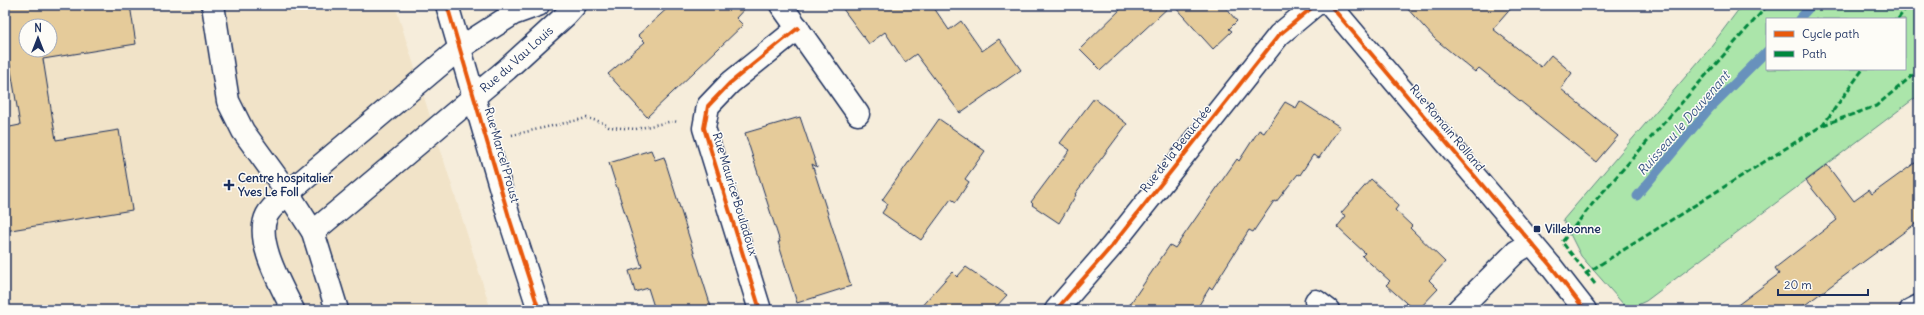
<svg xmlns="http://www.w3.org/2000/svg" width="1924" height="315" font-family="Delius,sans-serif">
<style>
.built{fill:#f1e3c8;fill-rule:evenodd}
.green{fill:#abe5aa;stroke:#638a84;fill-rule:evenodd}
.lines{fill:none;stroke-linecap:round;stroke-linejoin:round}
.stream{stroke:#6791bc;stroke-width:9}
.building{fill:#e5cb9a;stroke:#1b2f5e;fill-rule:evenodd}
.minor-casing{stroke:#1b2f5e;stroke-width:25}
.major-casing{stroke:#1b2f5e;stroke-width:25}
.path{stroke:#1b2f5e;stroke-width:2.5;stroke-dasharray:1 3;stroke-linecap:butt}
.minor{stroke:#fdfcf7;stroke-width:22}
.major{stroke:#fdfcf7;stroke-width:22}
.quiet{stroke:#00873e;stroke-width:3;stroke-dasharray:6 3;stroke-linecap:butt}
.cycleway-casing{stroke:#fdfcf7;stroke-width:6}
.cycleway{stroke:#e8590c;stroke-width:4}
.poi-dot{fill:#1b2f5e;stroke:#fdfcf7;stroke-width:1.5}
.labels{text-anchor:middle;stroke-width:3;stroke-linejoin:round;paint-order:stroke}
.street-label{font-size:12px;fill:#1b2f5e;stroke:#fdfcf7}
.poi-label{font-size:12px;font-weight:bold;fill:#1b2f5e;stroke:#fdfcf7;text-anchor:start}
.water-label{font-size:13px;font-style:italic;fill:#3b5885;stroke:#fdfcf7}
</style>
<rect width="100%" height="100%" fill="#f6eddb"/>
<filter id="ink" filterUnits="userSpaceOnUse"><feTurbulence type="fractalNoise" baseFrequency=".025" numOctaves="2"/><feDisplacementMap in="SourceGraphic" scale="8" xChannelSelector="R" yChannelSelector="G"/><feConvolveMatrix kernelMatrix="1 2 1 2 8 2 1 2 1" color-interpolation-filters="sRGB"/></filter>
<g filter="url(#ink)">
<path class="built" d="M5,5h390l96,305h-486zM26,26h24v24h-24z"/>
<path class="green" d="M1742,5h177v90l-273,206 -11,5 -11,-1 -43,-49 -18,-36 142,-166zM1767,19h138v50h-138z"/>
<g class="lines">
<g class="stream">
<polyline points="1799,19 1812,5"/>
<polyline points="1637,196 1710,108 1767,51"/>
</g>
</g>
<g class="building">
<path d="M5,5h125l6,39 -93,15 13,81 63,-10 13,80 -127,21v-103l15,-3 -10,-61 -5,1zM26,26h24v24h-24z"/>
<polygon points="671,5 748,5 736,18 743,25 647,117 608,74 645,42 638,35"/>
<polygon points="840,5 932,5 949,30 961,21 982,51 999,39 1021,70 960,113 916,54 905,62 885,32 869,44"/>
<polygon points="1125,5 1171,5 1101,70 1080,49"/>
<polygon points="1173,5 1223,5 1237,21 1229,29 1232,31 1213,49"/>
<polygon points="1404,5 1514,5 1493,29 1541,67 1551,55 1572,73 1561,89 1618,136 1596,162 1479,68 1475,72 1435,39"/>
<polygon points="1094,98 1127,124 1075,194 1076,195 1059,223 1032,205 1033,204 1031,202 1070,150 1060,143"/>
<polygon points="1300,101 1340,127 1319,158 1313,155 1300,175 1298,174 1276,202 1274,201 1253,232 1249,230 1212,289 1210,287 1196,310 1126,310 1170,245 1175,248 1237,159 1239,161 1259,130 1264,133 1285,102 1296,108"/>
<polygon points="800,117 817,167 812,164 851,286 797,303 778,242 780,242 745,133"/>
<polygon points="939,119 985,151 965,179 969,182 956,202 951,199 921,240 882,213 888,204 882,200"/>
<polygon points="651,150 655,160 664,157 712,310 655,310 648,288 635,292 629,271 642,267 609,163"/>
<polygon points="1919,160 1919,221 1798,310 1731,310 1779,274 1775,268 1837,220 1806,181 1827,165 1854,201 1869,190 1872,194"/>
<polygon points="1371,179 1399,205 1395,210 1412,226 1410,228 1445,262 1429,280 1438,289 1418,310 1414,310 1386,285 1390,281 1362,256 1365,253 1337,227 1346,216 1341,213"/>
<polygon points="966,267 1007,295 993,310 918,310 952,272 957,277"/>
</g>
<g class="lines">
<g class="minor-casing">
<g id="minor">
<polyline points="213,5 228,101 243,131 288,193 313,232 337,310"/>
<polyline points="781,5 858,114"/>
<polyline points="1330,5 1550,265 1585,310"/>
<path id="s1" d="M313,232l194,-163 58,-53 10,-11"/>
<polyline points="1316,301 1328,310"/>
<path d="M293,310c-11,-23 -39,-70 -26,-95 4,-8 15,-16 21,-22l172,-145 53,-34 25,-9"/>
<polyline points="760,310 704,128 708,106 730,83 798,28"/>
<polyline points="1056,310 1111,247 1279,35 1315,5"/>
<polyline points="1458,310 1516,252 1531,243"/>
<polyline points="1911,310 1919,306"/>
</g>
</g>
<g class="major-casing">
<polyline id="major" points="447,5 509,217 539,310"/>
</g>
<polyline class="path" points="512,135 587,118 601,122 609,127 636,129 673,121 678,122"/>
<use href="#minor" class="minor"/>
<use href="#major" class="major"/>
<g class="quiet">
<polyline points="1898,19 1908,5"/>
<polyline points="1823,125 1876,106 1919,70"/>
<polyline points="1585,274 1823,125 1863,69"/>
<polyline points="1595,284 1562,242 1594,202 1768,5"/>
</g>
<g class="cycleway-casing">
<g id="cycleway">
<polyline points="447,5 509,217 539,310"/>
<polyline points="1330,5 1550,265 1585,310"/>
<polyline points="760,310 704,128 708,106 730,83 798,28"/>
<polyline points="1056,310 1111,247 1279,35 1315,5"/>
</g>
</g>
<use href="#cycleway" class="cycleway"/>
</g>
</g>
<g class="poi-dot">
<path d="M227 179h4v4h4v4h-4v4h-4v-4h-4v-4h4z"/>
<rect x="1533" y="225" width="8" height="8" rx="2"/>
</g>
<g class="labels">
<g class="street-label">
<text dy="4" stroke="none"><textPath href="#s1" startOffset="267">Rue du Vau Louis</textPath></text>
<text transform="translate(1447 128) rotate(50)" y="4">Rue Romain Rolland</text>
<text transform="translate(1176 149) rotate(-52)" y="4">Rue de la Beauchée</text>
<text transform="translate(502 155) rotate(74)" y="4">Rue Marcel Proust</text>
<text transform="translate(735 194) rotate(73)" y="4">Rue Maurice Bouladoux</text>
</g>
<g class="poi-label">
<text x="238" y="182">Centre hospitalier<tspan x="238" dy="14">Yves Le Foll</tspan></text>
<text x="1545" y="233">Villebonne</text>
</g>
<g class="water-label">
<text transform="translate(1683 123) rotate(-49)" y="5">Ruisseau le Douvenant</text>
</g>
</g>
<rect width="1924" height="315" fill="none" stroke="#fdfcf7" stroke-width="20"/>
<rect x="10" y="10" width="1904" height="295" fill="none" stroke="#1b2f5e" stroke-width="1.5" filter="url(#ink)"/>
<rect x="1766" y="18" width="140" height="52" fill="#fdfcf7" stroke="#a3aaba"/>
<rect x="1774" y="31" width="20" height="6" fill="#e8590c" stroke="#a3aaba"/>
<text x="1802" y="38" font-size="12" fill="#1b2f5e">Cycle path</text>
<rect x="1774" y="51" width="20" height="6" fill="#00873e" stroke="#a3aaba"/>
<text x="1802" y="58" font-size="12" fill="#1b2f5e">Path</text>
<g transform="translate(38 38)"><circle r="19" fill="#fdfcf7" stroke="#a3aaba"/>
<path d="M0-3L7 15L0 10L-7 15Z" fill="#1b2f5e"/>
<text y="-6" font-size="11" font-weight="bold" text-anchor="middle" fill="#1b2f5e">N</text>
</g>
<path d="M1778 289v6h90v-6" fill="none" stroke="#1b2f5e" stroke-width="2"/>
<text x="1784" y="289" font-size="12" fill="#1b2f5e" stroke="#fdfcf7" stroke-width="3" paint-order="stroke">20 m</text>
</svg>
